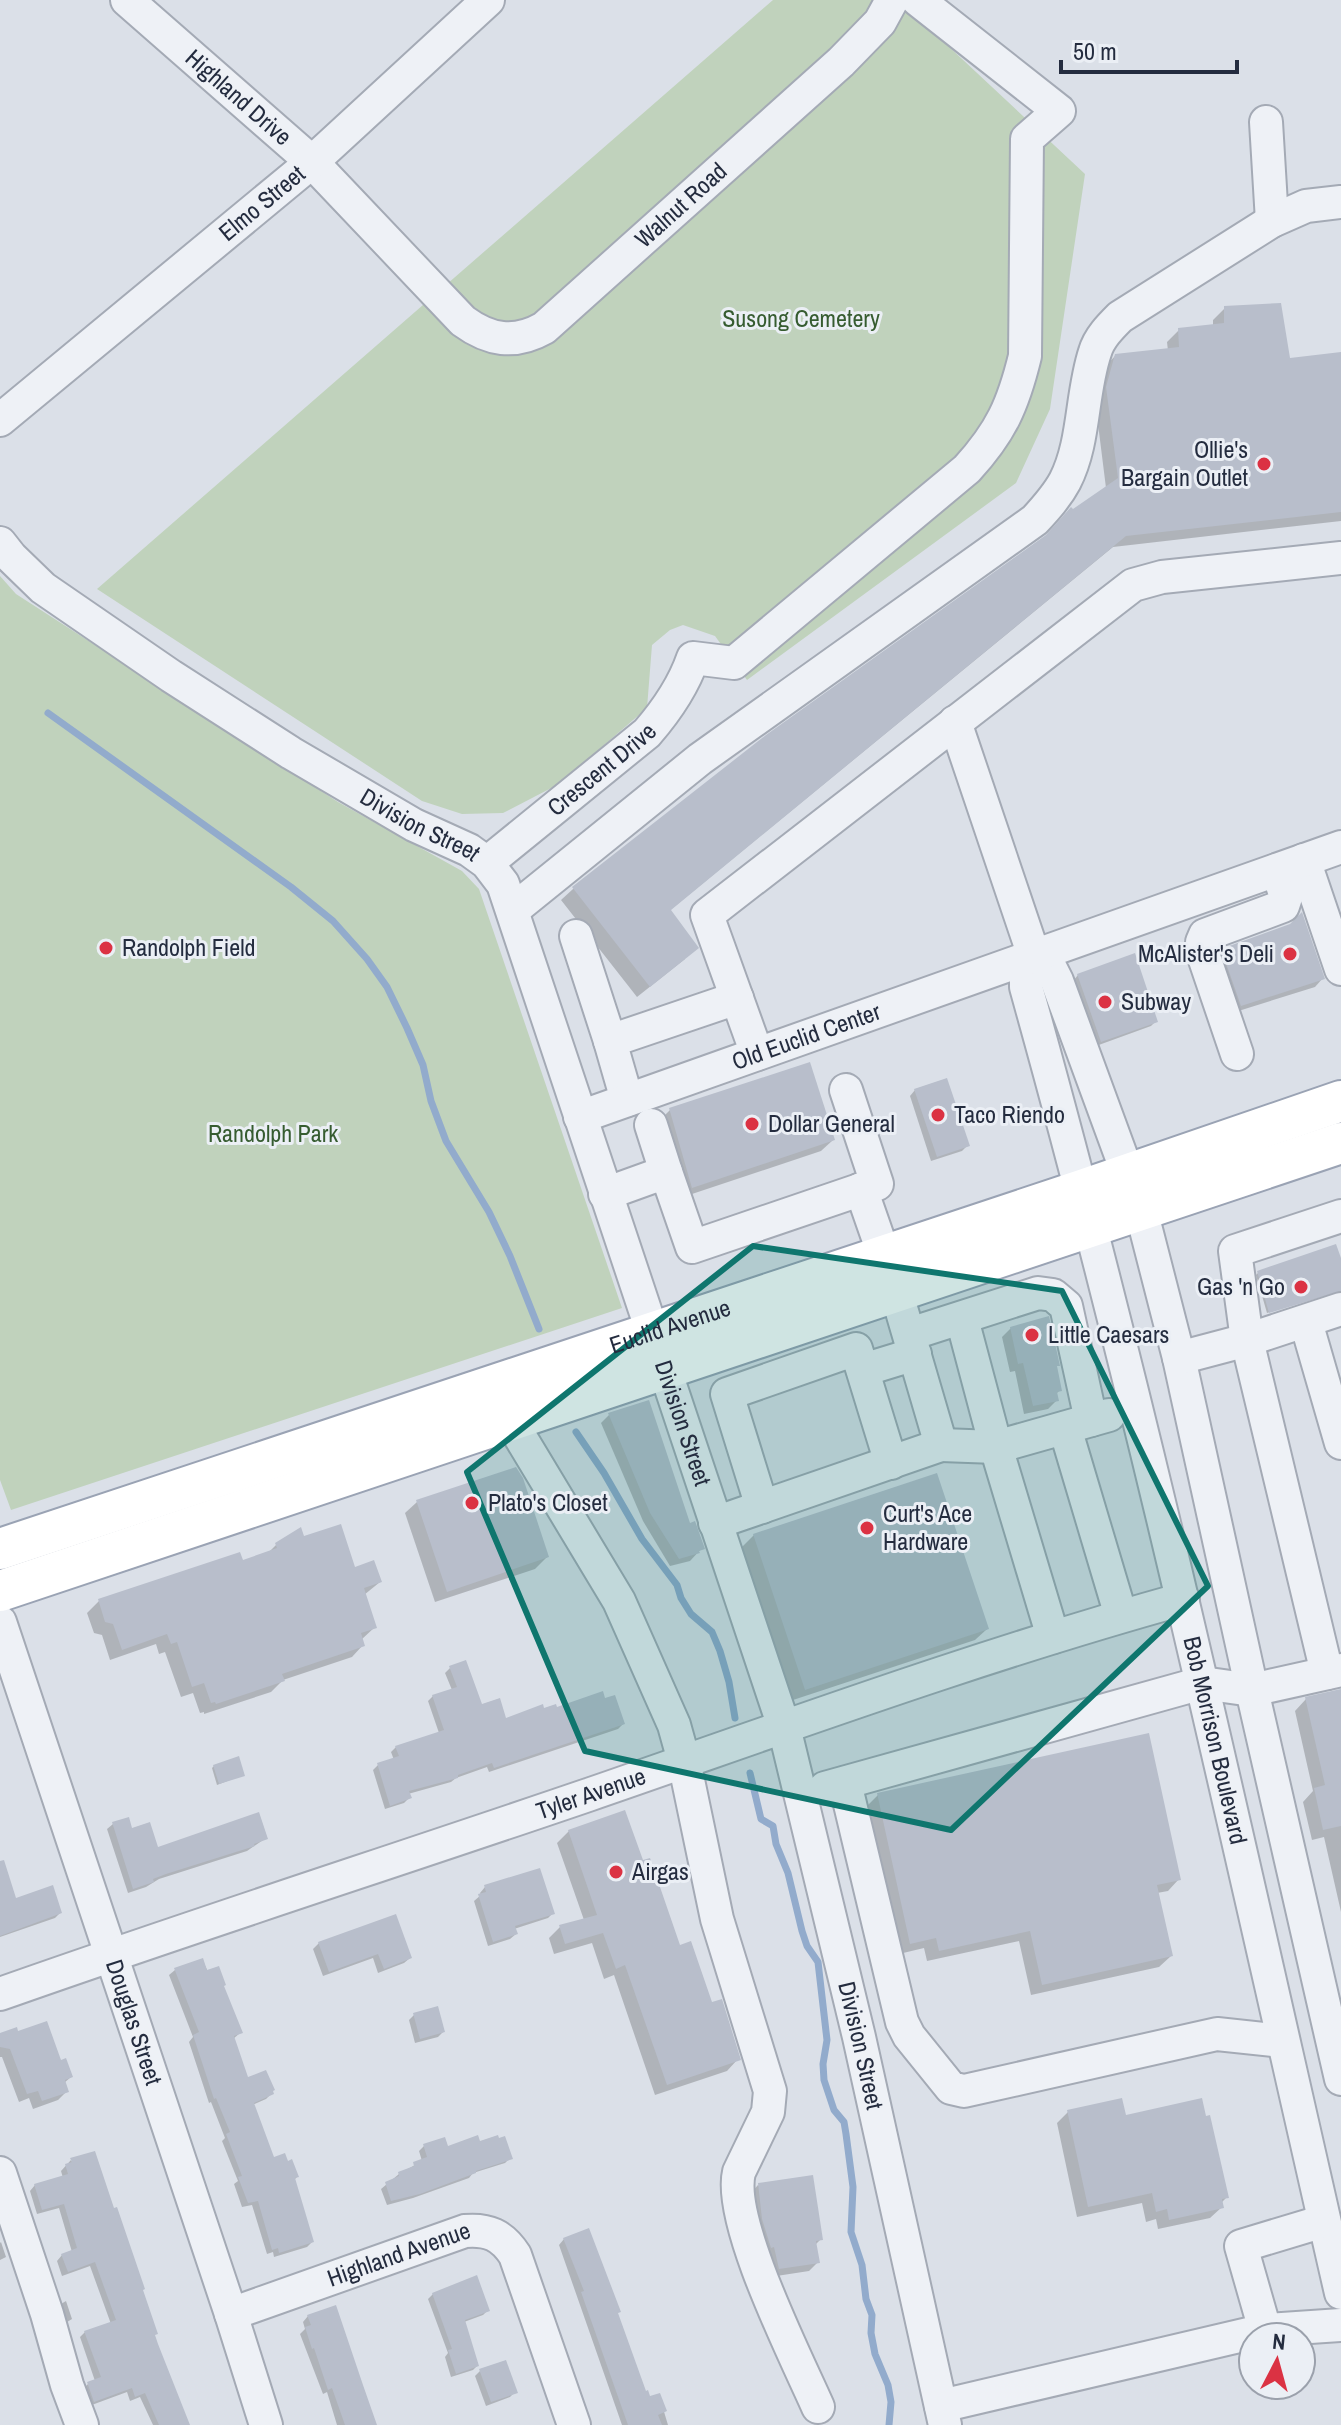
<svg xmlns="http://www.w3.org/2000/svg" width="1341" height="2425" font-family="'Archivo Narrow',sans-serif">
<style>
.green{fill:#c0d2bc}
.shadow{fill:#0003}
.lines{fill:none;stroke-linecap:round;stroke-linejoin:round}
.stream{stroke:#92abcc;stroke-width:7}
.building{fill:#b8becb}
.minor-casing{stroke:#a4aab5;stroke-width:36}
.major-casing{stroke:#9aa3b4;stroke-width:44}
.minor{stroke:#eef1f6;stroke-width:32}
.major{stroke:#fff;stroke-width:40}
.marked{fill:#0f766e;fill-opacity:0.2;stroke:#0f766e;stroke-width:6;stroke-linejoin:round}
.poi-dot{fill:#db3243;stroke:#ebeff5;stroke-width:3}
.labels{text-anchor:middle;stroke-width:6;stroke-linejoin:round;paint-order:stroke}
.street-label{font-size:24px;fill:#242c3f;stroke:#ebeff5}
.park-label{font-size:24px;fill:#365c30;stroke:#ebeff5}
.poi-label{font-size:24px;fill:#242c3f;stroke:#ebeff5;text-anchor:start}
</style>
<rect width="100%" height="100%" fill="#dbe0e8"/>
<g class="green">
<polygon points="773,0 902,0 916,16 1085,174 1050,409 1016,483 747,680 715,636 683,625 670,630 652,645 647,708 559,784 503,813 462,814 422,801 97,589"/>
<polygon points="0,576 16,594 338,802 462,871 479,889 622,1308 11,1510 0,1480"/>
</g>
<g class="shadow">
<polygon points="1225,308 1288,360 1341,354 1341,521 1113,547 669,911 685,959 637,997 561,900 573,889 768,737 1043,540 1073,512 1106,488 1095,400 1104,368 1115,356 1168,351 1167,342 1179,330 1213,326 1213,320"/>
<polygon points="1223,951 1323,978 1315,987 1232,1013 1214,959"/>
<polygon points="1078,975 1156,1021 1151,1026 1096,1046 1073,981"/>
<polygon points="915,1090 967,1146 962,1151 931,1161 910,1096"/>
<polygon points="670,1110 833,1140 821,1151 680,1198 658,1122"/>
<polygon points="1341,1264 1341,1292 1331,1292 1267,1313 1256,1275 1258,1273"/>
<polygon points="1011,1328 1055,1367 1060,1390 1056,1394 1057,1400 1048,1409 1024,1414 1015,1371 1010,1372 1002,1337"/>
<polygon points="610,1414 689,1525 702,1548 690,1561 670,1566 643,1521 601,1423"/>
<polygon points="417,1502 547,1557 535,1569 435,1602 405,1513"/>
<polygon points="754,1535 987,1629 975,1640 793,1700 742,1547"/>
<polygon points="303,1539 380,1582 364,1595 375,1627 361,1640 363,1645 352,1657 283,1680 271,1692 204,1714 204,1712 200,1713 193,1693 181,1697 165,1652 159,1654 156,1644 110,1660 102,1635 94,1633 87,1613 99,1601 241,1562 268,1553 276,1545"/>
<polygon points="450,1668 481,1707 505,1720 543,1710 556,1710 623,1724 618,1729 489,1772 487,1767 456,1778 451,1782 408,1794 409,1798 404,1803 385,1809 373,1770 378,1765 394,1760 391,1752 396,1747 439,1733 428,1701 433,1696 452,1690 445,1673"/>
<polygon points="1341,1692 1341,1912 1324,1837 1312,1840 1303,1802 1313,1791 1295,1711 1306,1699"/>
<polygon points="214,1766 243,1775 217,1785 212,1768"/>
<polygon points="878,1795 1179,1879 1168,1891 1157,1893 1171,1956 1159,1967 1031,1995 1019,1941 927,1961 924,1948 899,1954 866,1807"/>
<polygon points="113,1824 131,1830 156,1850 266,1838 247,1851 159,1879 146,1887 128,1893 107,1829"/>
<polygon points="569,1831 642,1863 679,1947 711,2004 738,2059 727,2071 655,2095 614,1975 604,1979 592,1943 554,1954 549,1938 560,1927 584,1920 557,1843"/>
<polygon points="485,1887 553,1913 548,1918 514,1929 516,1934 510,1939 488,1946 474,1901 481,1895 480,1893"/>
<polygon points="0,1903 60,1913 55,1918 0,1937"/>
<polygon points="319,1943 410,1958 404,1963 378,1973 373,1958 323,1976 313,1949"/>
<polygon points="202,1960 240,2033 233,2039 247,2080 271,2094 266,2099 252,2105 272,2160 297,2177 294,2180 312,2242 307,2247 274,2257 273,2252 267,2254 252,2205 242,2207 234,2184 238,2181 222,2141 225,2138 211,2102 209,2103 189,2042 193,2037 169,1975 175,1970"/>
<polygon points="414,2015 443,2032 438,2037 415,2043 409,2020"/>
<polygon points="0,2036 60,2062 71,2077 64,2083 67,2091 58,2100 33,2109 29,2098 19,2102 2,2057 0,2057"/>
<polygon points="1068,2112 1226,2198 1221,2203 1222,2207 1210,2218 1158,2229 1156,2219 1146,2222 1142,2203 1077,2217 1057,2123"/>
<polygon points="497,2140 510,2158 505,2163 473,2173 469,2178 413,2198 387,2205 381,2189 399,2174 422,2161 419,2151 424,2146 446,2148"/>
<polygon points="71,2160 141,2290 153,2336 187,2425 153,2425 140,2397 130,2401 127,2392 89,2406 83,2389 88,2384 95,2381 80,2337 85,2332 111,2324 90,2266 62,2276 57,2261 62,2255 72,2252 59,2208 37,2214 30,2191 35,2185 63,2178 61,2171"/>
<polygon points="758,2185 820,2240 815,2245 818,2262 809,2271 770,2277 750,2194"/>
<polygon points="564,2239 616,2313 645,2394 649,2398 659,2395 668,2425 622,2425 559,2245"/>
<polygon points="1,2242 6,2257 0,2260 0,2243"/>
<polygon points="433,2294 488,2310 483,2315 464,2322 477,2366 473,2370 451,2377 445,2357 448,2353 428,2299"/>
<polygon points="66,2301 72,2319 67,2322 61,2304"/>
<polygon points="308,2316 374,2425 337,2425 327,2392 323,2394 300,2334 305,2329 303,2322"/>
<polygon points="480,2371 515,2392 510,2397 486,2406 475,2376"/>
</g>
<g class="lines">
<g class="stream">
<polyline points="48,713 291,887 333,921 367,959 387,987 407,1028 423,1065 431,1101 446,1141 489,1212 510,1256 539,1329"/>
<polyline points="576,1432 604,1473 642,1539 677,1585 681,1598 691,1614 712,1632 720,1651 729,1682 735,1718"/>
<polyline points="750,1773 761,1819 773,1826 776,1844 788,1873 802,1931 807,1946 818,1962 827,2040 823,2064 824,2080 834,2110 844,2122 846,2134 853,2187 851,2232 862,2265 866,2299 872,2315 871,2333 875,2354 888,2385 891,2402 889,2425"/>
</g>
</g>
<g class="building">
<polygon points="1281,303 1290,358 1341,352 1341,512 1126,536 671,910 699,948 650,987 572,887 766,735 1046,535 1071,507 1073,509 1118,478 1106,387 1115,354 1179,347 1178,328 1224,323 1224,306"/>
<polygon points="1302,912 1325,979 1241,1006 1221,949 1290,924"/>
<polygon points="1135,953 1158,1022 1101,1042 1077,974"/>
<polygon points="810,1062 835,1140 692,1188 669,1108"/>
<polygon points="947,1078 970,1146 937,1157 914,1089"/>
<polygon points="1336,1244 1341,1258 1341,1291 1269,1313 1257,1271"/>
<polygon points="1049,1316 1060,1366 1057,1366 1062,1391 1057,1392 1059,1401 1033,1406 1023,1363 1018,1364 1010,1327"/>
<polygon points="649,1400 690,1523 695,1521 705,1549 699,1551 700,1553 679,1559 650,1513 608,1413"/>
<polygon points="516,1467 523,1478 549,1557 447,1592 416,1500"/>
<polygon points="937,1473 989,1629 805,1690 753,1534"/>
<polygon points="341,1524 355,1567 374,1560 382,1582 364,1588 377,1628 361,1633 365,1646 282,1674 285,1681 216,1704 215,1702 211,1703 204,1683 192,1687 177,1642 171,1644 167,1634 122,1650 113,1624 105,1622 98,1599 240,1552 243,1560 277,1548 275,1543 301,1527 304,1536"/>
<polygon points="466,1660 482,1704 500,1698 506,1718 543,1704 544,1708 556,1704 557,1707 603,1691 605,1698 615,1695 625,1724 494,1768 492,1763 458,1775 458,1778 409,1791 412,1798 390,1806 377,1763 399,1756 395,1746 444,1730 432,1695 457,1687 449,1666"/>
<polygon points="1341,1689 1341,1826 1323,1830 1314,1788 1325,1785 1305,1697"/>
<polygon points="1149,1733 1181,1880 1157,1885 1173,1956 1042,1985 1030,1931 939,1951 936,1938 910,1944 877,1793"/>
<polygon points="239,1756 245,1776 219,1784 213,1765"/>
<polygon points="625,1810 643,1860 650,1858 680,1945 691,1941 712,2002 722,1999 741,2060 667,2085 625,1965 616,1969 603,1933 565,1944 559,1925 597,1915 568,1830"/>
<polygon points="259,1812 268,1839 254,1844 255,1846 166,1874 153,1879 154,1882 133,1889 112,1822 129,1817 132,1828 150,1822 158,1847"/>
<polygon points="4,1860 16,1898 53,1885 62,1913 0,1936 0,1861"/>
<polygon points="540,1868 555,1914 515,1926 518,1934 493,1942 478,1894 486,1892 484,1885"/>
<polygon points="396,1914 412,1958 384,1969 378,1954 329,1972 318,1942"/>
<polygon points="203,1958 207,1970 219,1966 226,1985 224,1986 243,2033 234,2036 248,2077 266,2070 275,2090 273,2091 274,2094 254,2103 274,2157 285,2153 288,2161 292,2159 299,2177 295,2178 314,2242 279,2253 278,2248 272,2250 258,2201 248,2203 238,2177 242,2176 226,2134 230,2132 216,2098 214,2099 193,2035 199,2032 174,1968"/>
<polygon points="438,2006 445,2032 420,2039 413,2013"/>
<polygon points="47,2021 61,2060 66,2058 73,2077 65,2080 69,2092 42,2101 38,2091 27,2094 10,2049 0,2047 0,2033 17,2027 18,2031"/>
<polygon points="1122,2098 1126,2115 1202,2098 1206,2116 1210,2115 1229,2198 1222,2199 1224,2208 1169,2220 1167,2209 1156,2212 1152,2193 1088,2207 1067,2110"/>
<polygon points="478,2135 480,2141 498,2135 499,2138 505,2136 513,2159 476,2171 476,2173 420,2194 391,2201 385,2182 399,2176 398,2172 414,2166 413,2162 427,2157 423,2144 445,2137 448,2146"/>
<polygon points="95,2151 114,2208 117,2207 145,2289 143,2290 158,2334 155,2335 158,2344 190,2425 159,2425 145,2393 135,2397 132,2388 94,2402 87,2382 101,2377 84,2331 116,2320 95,2262 68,2272 61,2254 77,2248 64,2204 42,2210 34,2184 68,2174 65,2164 72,2162 70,2158"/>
<polygon points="813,2175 823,2240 816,2241 820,2263 779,2269 774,2247 771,2248 762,2219 758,2183"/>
<polygon points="589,2228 621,2312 618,2313 646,2391 648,2390 650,2396 660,2393 667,2411 658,2415 662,2425 628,2425 581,2292 584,2291 563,2238"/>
<polygon points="477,2275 490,2311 465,2320 479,2366 456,2374 448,2350 452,2349 432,2293"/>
<polygon points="336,2305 363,2385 377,2425 345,2425 332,2388 328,2390 314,2348 312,2349 305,2327 311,2325 307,2315"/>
<polygon points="506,2360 518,2393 491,2402 479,2369"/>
</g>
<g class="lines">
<g class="minor-casing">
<g id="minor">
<path id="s1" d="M127,0l185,162 151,159c26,19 51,24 81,7l297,-266 39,-40 12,-22"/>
<polyline points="1266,122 1272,221"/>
<path id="s2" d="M0,420l312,-258 176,-162"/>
<path id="s3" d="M0,543l11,14 32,31 128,88 120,77 123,72 55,25 18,13 16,21 281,843 75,310 86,388"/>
<polyline points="955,722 1034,956"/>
<polyline points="1304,860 1341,969"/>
<path id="s4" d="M487,863l160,-130c20,-23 36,-46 46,-75l41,5 233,-194c34,-37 46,-64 58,-113l2,-217 32,-28 -141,-111"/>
<path d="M513,910l187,-151 335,-239c11,-12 22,-24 30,-39 20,-39 16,-87 30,-129 4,-14 15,-25 25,-35l152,-96 34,-15 35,-4"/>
<polyline points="576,936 610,1041"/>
<path id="s5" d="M1034,956l-8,13v18c121,432 215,870 315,1306"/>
<polyline points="1034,956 1048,963 1057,981 1141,1210 1179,1358 1252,1690 1341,2079"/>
<polyline points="757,1054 707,915 1133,585 1162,577 1341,558"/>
<polyline points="1237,1054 1202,951 1202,942 1205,935 1283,906 1286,897 1277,870"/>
<polyline points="627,1100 610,1041 737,998"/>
<path id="s6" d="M580,1117l761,-270"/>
<polyline points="651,1125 666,1172"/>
<polyline points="861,1189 884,1255"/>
<polyline points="605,1194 666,1172 692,1247 877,1184 846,1090"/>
<polyline points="962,1319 996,1447 1053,1637"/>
<polyline points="1306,1322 1341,1443"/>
<polyline points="910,1334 1038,1293 1053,1295 1066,1306 1091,1420"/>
<polyline points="1179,1358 1247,1340 1341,1309"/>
<polyline points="863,1370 915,1354"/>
<path d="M510,1420l109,181 55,124 10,36 33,158 53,172 -2,21 -29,60c-12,49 57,185 79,235"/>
<polyline points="1065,1428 1121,1616"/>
<polyline points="941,1445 996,1447 1109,1415"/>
<polyline points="762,1507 727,1394 856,1349 891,1463"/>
<polyline points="715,1523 941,1445 896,1291"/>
<path id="s7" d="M0,1622l231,692 35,111"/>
<polyline points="1327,1673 1247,1340 1235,1251 1341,1216"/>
<polyline points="845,1783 902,2022 909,2036 951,2088 964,2091 1217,2034 1283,2041"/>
<polyline points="825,1788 1202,1683 1252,1690 1341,1670"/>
<path id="s8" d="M0,1994c195,-69 392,-132 588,-199 197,-68 393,-140 595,-196"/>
<polyline points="0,2173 47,2314 67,2385 82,2425"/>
<path id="s9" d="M231,2314l234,-83c23,-2 37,4 50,24l59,170"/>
<polyline points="1265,2330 1241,2246 1324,2221"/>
<polyline points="941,2406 1265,2330 1341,2325"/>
</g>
</g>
<g class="major-casing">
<g id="major">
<path id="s10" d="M0,1549l1082,-359 259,-89"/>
<polyline points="0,1591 1341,1143"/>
</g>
</g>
<use href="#minor" class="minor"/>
<use href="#major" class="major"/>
</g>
<path class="marked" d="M753,1246l309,45 146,295 -257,244 -366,-79 -118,-279z"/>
<g class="poi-dot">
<circle cx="1264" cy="464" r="8"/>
<circle cx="106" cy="948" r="8"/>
<circle cx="1290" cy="954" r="8"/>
<circle cx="1105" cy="1002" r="8"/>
<circle cx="938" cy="1115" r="8"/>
<circle cx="752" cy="1124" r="8"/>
<circle cx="1301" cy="1287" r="8"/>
<circle cx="1032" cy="1335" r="8"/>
<circle cx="472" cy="1503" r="8"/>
<circle cx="867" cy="1528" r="8"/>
<circle cx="616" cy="1872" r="8"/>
</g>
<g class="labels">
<g class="street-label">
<text dy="8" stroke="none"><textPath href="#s1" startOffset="148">Highland Drive</textPath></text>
<text dy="8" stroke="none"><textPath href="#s2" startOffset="340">Elmo Street</textPath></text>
<text dy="8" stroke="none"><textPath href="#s1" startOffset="736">Walnut Road</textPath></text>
<text dy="8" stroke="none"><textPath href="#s4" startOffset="148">Crescent Drive</textPath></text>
<text dy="8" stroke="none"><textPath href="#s3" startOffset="508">Division Street</textPath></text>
<text dy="8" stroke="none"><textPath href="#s6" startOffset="240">Old Euclid Center</textPath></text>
<text dy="8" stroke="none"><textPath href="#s10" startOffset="706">Euclid Avenue</textPath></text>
<text dy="8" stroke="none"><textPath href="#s3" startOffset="1180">Division Street</textPath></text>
<text dy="8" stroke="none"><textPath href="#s5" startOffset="810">Bob Morrison Boulevard</textPath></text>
<text dy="8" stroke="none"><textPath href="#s8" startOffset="624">Tyler Avenue</textPath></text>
<text dy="8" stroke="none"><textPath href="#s7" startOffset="422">Douglas Street</textPath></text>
<text dy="8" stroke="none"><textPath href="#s3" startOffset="1828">Division Street</textPath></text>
<text dy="8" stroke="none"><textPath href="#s9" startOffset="178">Highland Avenue</textPath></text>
</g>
<g class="park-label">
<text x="801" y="327">Susong Cemetery</text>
<text x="273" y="1142">Randolph Park</text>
</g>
<g class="poi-label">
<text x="1248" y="458" text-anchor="end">Ollie's<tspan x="1248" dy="28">Bargain Outlet</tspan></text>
<text x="122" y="956">Randolph Field</text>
<text x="1274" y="962" text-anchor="end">McAlister's Deli</text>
<text x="1121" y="1010">Subway</text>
<text x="954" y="1123">Taco Riendo</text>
<text x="768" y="1132">Dollar General</text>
<text x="1285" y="1295" text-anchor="end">Gas 'n Go</text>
<text x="1048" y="1343">Little Caesars</text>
<text x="488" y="1511">Plato's Closet</text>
<text x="883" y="1522">Curt's Ace<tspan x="883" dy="28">Hardware</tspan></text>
<text x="632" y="1880">Airgas</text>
</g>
</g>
<g transform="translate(1277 2361) rotate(6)"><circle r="38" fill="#ebeff5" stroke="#9ba1ac" stroke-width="2"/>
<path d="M0-6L14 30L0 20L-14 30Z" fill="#db3243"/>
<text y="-12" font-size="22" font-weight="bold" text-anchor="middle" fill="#242c3f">N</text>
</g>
<path d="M1061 60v12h176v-12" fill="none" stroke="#242c3f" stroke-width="4"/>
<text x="1073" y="60" font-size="24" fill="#242c3f" stroke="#ebeff5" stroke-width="6" paint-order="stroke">50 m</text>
</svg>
